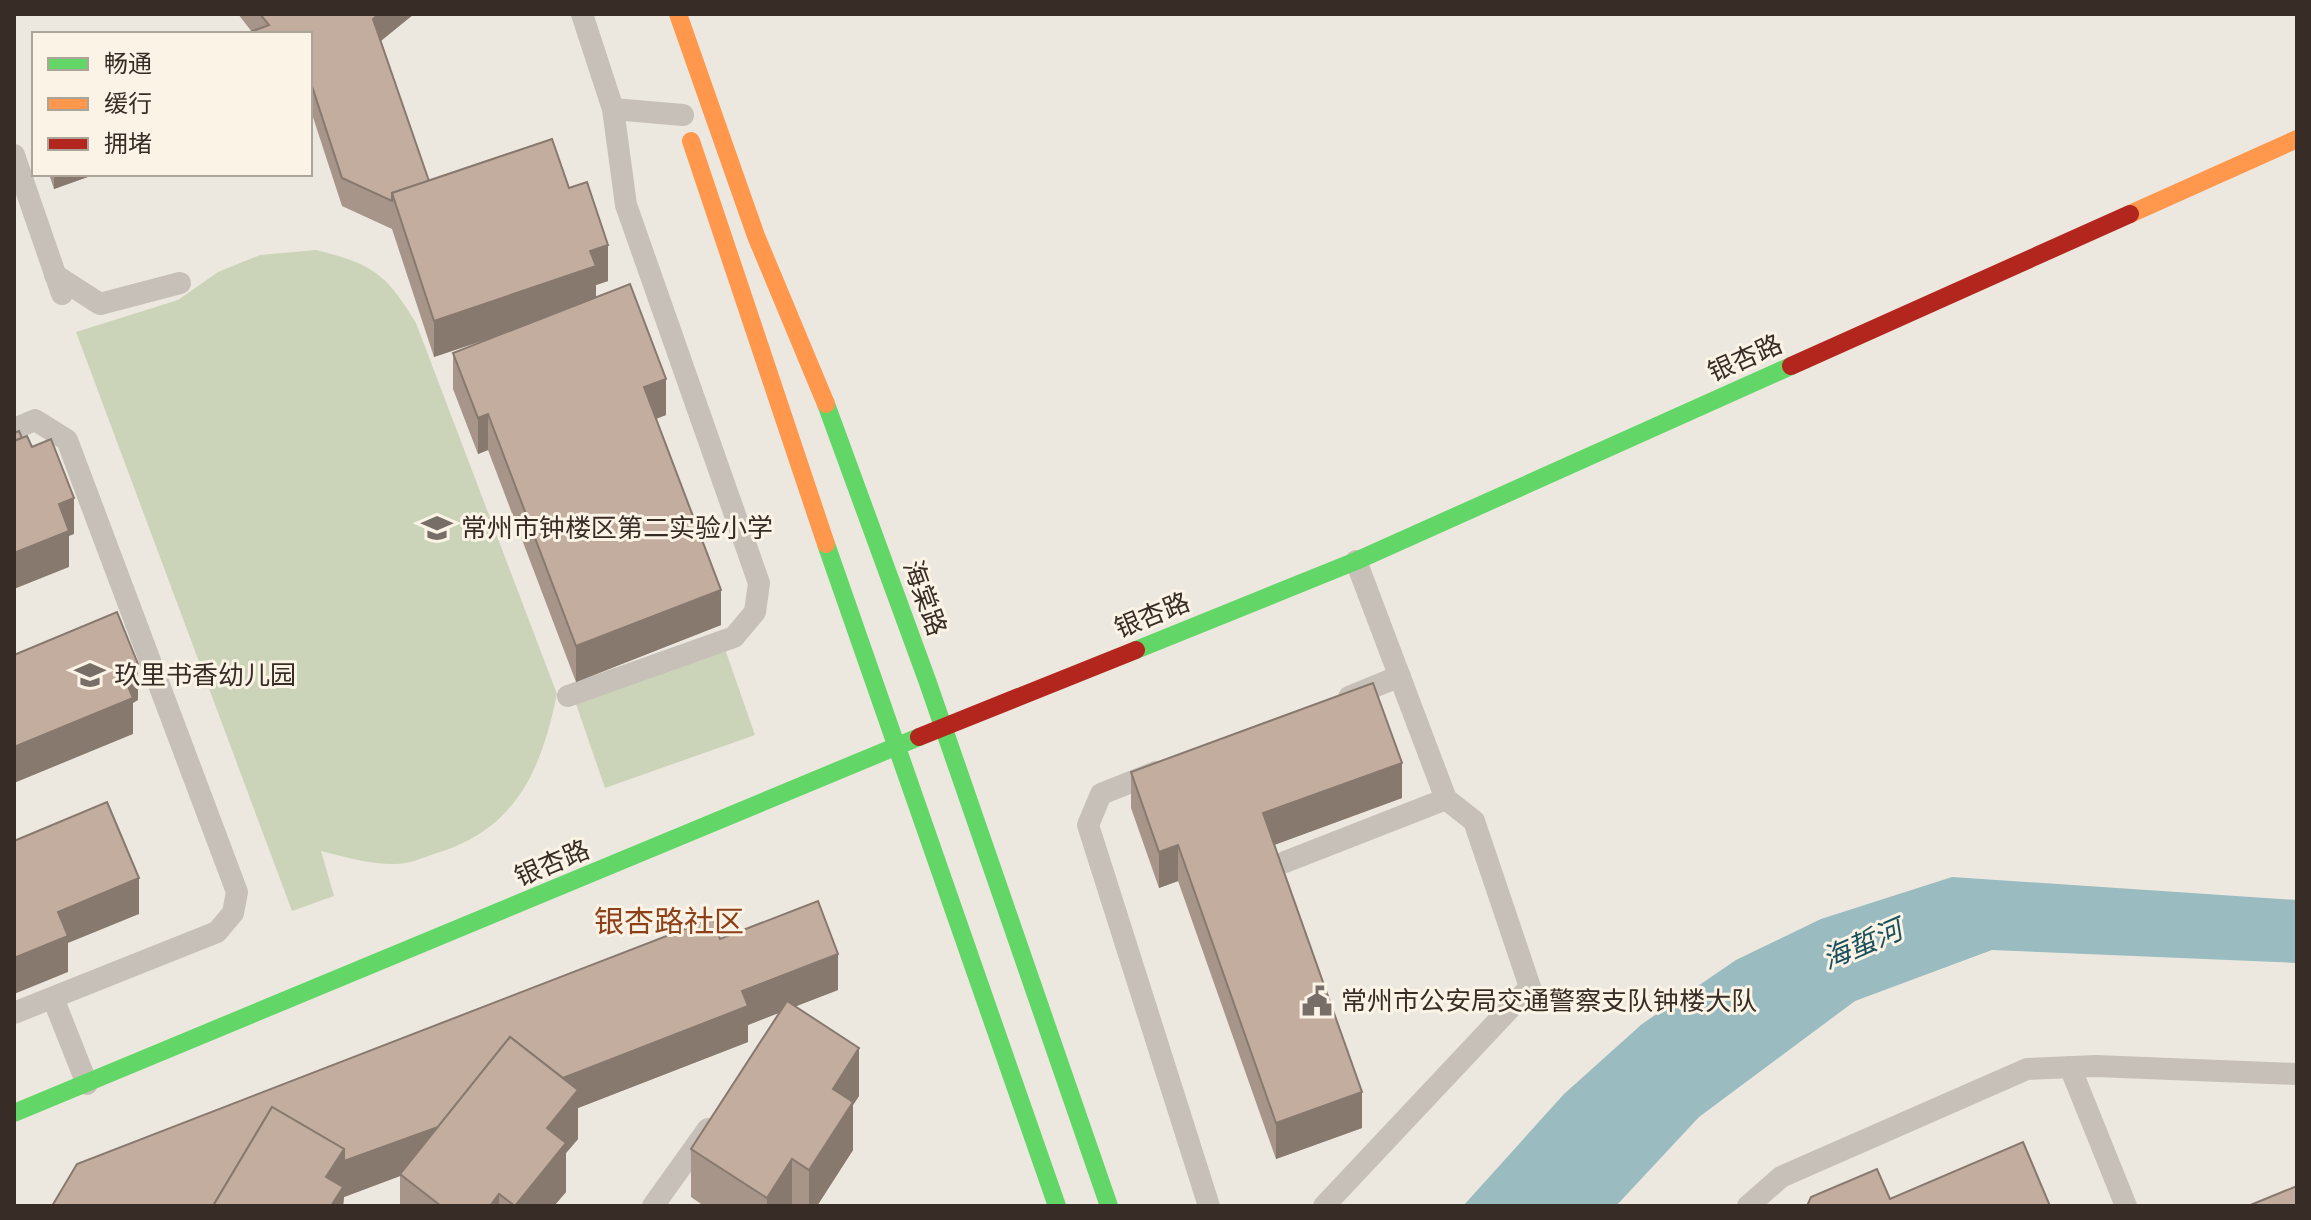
<svg xmlns="http://www.w3.org/2000/svg" width="2311" height="1220" font-family="'Open Sans','Noto Sans SC',sans-serif">
<style>
.green{fill:#cbd4b8}
.water{fill:#9abcc0}
.lines{fill:none;stroke-linecap:round;stroke-linejoin:round}
.lane{stroke:#c6c0b8;stroke-width:22}
.fast{stroke:#63d668;stroke-width:18}
.slow{stroke:#ff974d;stroke-width:18}
.jam{stroke:#b3261e;stroke-width:18}
.wall{fill:#a79589}
.shaded-wall{fill:#88796f}
.building{fill:#c2ad9f;stroke:#88796f;stroke-width:2}
.labels{text-anchor:middle;stroke-width:6;stroke-linejoin:round;paint-order:stroke}
.street-label{font-size:26px;fill:#372d26;stroke:#fbf3e6}
.poi-label{font-size:26px;fill:#372d26;stroke:#fbf3e6;text-anchor:start}
.water-label{font-size:28px;font-style:italic;fill:#19505b;stroke:#fbf3e6}
.quarter-label{font-size:30px;fill:#8c411a;stroke:#fbf3e6}
</style>
<rect width="100%" height="100%" fill="#ede8df"/>
<g class="green">
<path d="M316,250c56,14 70,23 100,73l141,371c-16,77 -41,136 -123,160 -12,4 -28,11 -41,10 -25,0 -48,-7 -72,-13l13,45 -42,15 -216,-579 102,-32 40,-28 42,-17z"/>
<polygon points="725,649 755,735 605,788 575,701"/>
</g>
<polygon class="water" points="1952,877 2297,900 2297,963 1992,950 1855,1001 1699,1117 1616,1206 1463,1206 1564,1094 1642,1024 1736,960 1821,919"/>
<g class="lines">
<g class="lane">
<polyline points="613,109 683,115"/>
<polyline points="14,155 62,294"/>
<polyline points="55,275 100,304 180,283"/>
<polyline points="14,429 35,420 67,440 237,892 233,913 217,932 14,1013"/>
<polyline points="568,696 734,637 755,612 759,583 626,205 613,109 582,14"/>
<polyline points="1349,697 1400,676"/>
<polyline points="1156,772 1101,794 1088,825 1209,1206"/>
<polyline points="1285,862 1446,799"/>
<polyline points="53,998 87,1084"/>
<polyline points="2070,1067 2126,1206"/>
<polyline points="653,1206 708,1129"/>
<polyline points="1324,1206 1530,987 1474,821 1446,799 1356,561"/>
<polyline points="1748,1206 1781,1177 2027,1069 2096,1066 2297,1074"/>
</g>
<g class="fast">
<polyline points="826,404 927,680 1109,1206"/>
<polyline points="826,544 1057,1206"/>
<polyline points="1136,650 1356,561 1791,366"/>
<polyline points="14,1113 919,737"/>
</g>
<g class="slow">
<polyline points="678,14 756,236 826,404"/>
<polyline points="691,141 826,544"/>
<polyline points="2130,214 2297,139"/>
</g>
<g class="jam">
<polyline points="1791,366 2130,214"/>
<polyline points="919,737 1136,650"/>
</g>
</g>
<g class="wall">
<polygon points="238,14 414,14 381,41 429,181 569,188 608,281 596,285 596,298 666,415 656,419 721,625 576,682 488,450 478,454 453,389 453,353 503,334 434,357 392,229 342,206 310,108 310,34 252,32"/>
<polygon points="49,174 96,174 54,189"/>
<polygon points="1131,772 1402,798 1274,845 1362,1128 1276,1159 1178,881 1159,888 1131,808"/>
<polygon points="720,939 838,990 795,1006 859,1096 853,1105 853,1150 817,1206 704,1206 691,1197 691,1149 780,1012 748,1025 748,1042 578,1108 578,1139 566,1153 566,1192 554,1206 400,1206 400,1176 344,1197 343,1206 45,1206 52,1206"/>
</g>
<g class="shaded-wall">
<polygon points="379,14 414,14 373,47 373,19"/>
<polygon points="54,174 96,174 54,189"/>
<polygon points="608,245 608,281 596,285 596,302 434,357 434,321 590,251"/>
<polygon points="666,379 666,415 644,423 644,387"/>
<polygon points="488,414 488,450 478,454 478,418"/>
<polygon points="74,498 74,534 69,536 69,567 14,589 14,553 59,504"/>
<polygon points="721,590 721,625 576,682 576,646"/>
<polygon points="138,664 138,700 133,703 133,734 14,783 14,747 122,672"/>
<polygon points="1402,763 1402,798 1263,849 1263,813"/>
<polygon points="1178,845 1178,881 1159,888 1159,852"/>
<polygon points="139,878 139,914 68,943 68,972 14,994 14,958 58,912"/>
<polygon points="838,954 838,990 748,1025 748,1042 578,1108 578,1139 566,1153 566,1192 554,1206 515,1206 547,1128 552,1082 742,991"/>
<polygon points="859,1048 859,1096 853,1105 853,1150 817,1206 809,1206 809,1170 833,1089"/>
<polygon points="1362,1092 1362,1128 1276,1159 1276,1123"/>
<polygon points="452,1122 400,1174 400,1176 344,1197 343,1206 326,1206 326,1177 344,1149"/>
<polygon points="792,1159 792,1206 767,1206 767,1198"/>
<polygon points="499,1194 499,1206 490,1206"/>
</g>
<g class="building">
<polygon points="260,14 379,14 373,19 429,181 392,193 392,201 342,178 310,80 310,34 245,34 269,25"/>
<polygon points="552,139 569,188 587,182 608,245 590,251 596,266 434,321 392,193"/>
<polygon points="630,284 666,379 644,387 721,590 576,646 488,414 478,418 453,353"/>
<polygon points="19,431 22,438 14,441 14,433"/>
<polygon points="27,436 32,447 51,439 74,498 59,504 69,531 14,553 14,441"/>
<polygon points="117,612 138,664 122,672 133,698 14,747 14,655"/>
<polygon points="1373,683 1402,763 1263,813 1362,1092 1276,1123 1178,845 1159,852 1131,772"/>
<polygon points="107,802 139,878 58,912 68,936 14,958 14,841"/>
<polygon points="818,901 838,954 742,991 748,1006 563,1078 510,1037 438,1127 344,1161 344,1149 272,1107 213,1206 52,1206 77,1164 713,918 720,939"/>
<polygon points="787,1001 859,1048 833,1089 853,1102 809,1170 792,1159 767,1198 691,1149"/>
<polygon points="510,1037 578,1090 547,1128 566,1143 515,1206 499,1194 490,1206 441,1206 400,1174"/>
<polygon points="272,1107 344,1149 326,1177 343,1187 331,1206 213,1206"/>
<polygon points="2023,1142 2050,1206 1807,1206 1811,1197 1877,1169 1890,1199"/>
<polygon points="2297,1186 2297,1206 2248,1206"/>
</g>
<defs>
<g id="school-bare" transform="scale(2.4)"><path d="M0-5L7-2L0 1L-7-2ZM-4 1L0 2.5L4 1V4Q0 6-4 4Z" fill="#776e67" stroke="#fbf3e6" stroke-width="2.5" paint-order="stroke"/></g>
<g id="civic-bare" transform="scale(2.4)"><path d="M-.6-6.5H3V-4.5H.6V-3L4-1V1h2V6H-6V1h2V-1L-.6-3ZM-1.2 2.5V6h2.4V2.5Z" fill="#776e67" stroke="#fbf3e6" stroke-width="2.5" paint-order="stroke"/></g>
</defs>
<g fill-rule="evenodd">
<use href="#school-bare" x="437" y="528"/>
<use href="#school-bare" x="90" y="675"/>
<use href="#civic-bare" x="1317" y="1001"/>
</g>
<g class="labels">
<g class="street-label">
<text transform="translate(1745 358) rotate(-24)" y="9">银杏路</text>
<text transform="translate(925 598) rotate(70)" y="9">海棠路</text>
<text transform="translate(1152 615) rotate(-22)" y="9">银杏路</text>
<text transform="translate(552 863) rotate(-23)" y="9">银杏路</text>
</g>
<g class="poi-label">
<text x="461" y="537">常州市钟楼区第二实验小学</text>
<text x="114" y="684">玖里书香幼儿园</text>
<text x="1341" y="1010">常州市公安局交通警察支队钟楼大队</text>
</g>
<g class="water-label">
<text transform="translate(1862 944) rotate(-23)" y="10">海蜇河</text>
</g>
<g class="quarter-label">
<text x="669" y="932">银杏路社区</text>
</g>
</g>
<rect width="2311" height="1220" fill="none" stroke="#372d26" stroke-width="32"/>
<rect x="32" y="32" width="280" height="144" fill="#fbf3e6" stroke="#ada499" stroke-width="2"/>
<rect x="48" y="58" width="40" height="12" fill="#63d668" stroke="#ada499" stroke-width="2"/>
<text x="104" y="72" font-size="24" fill="#372d26">畅通</text>
<rect x="48" y="98" width="40" height="12" fill="#ff974d" stroke="#ada499" stroke-width="2"/>
<text x="104" y="112" font-size="24" fill="#372d26">缓行</text>
<rect x="48" y="138" width="40" height="12" fill="#b3261e" stroke="#ada499" stroke-width="2"/>
<text x="104" y="152" font-size="24" fill="#372d26">拥堵</text>
</svg>
